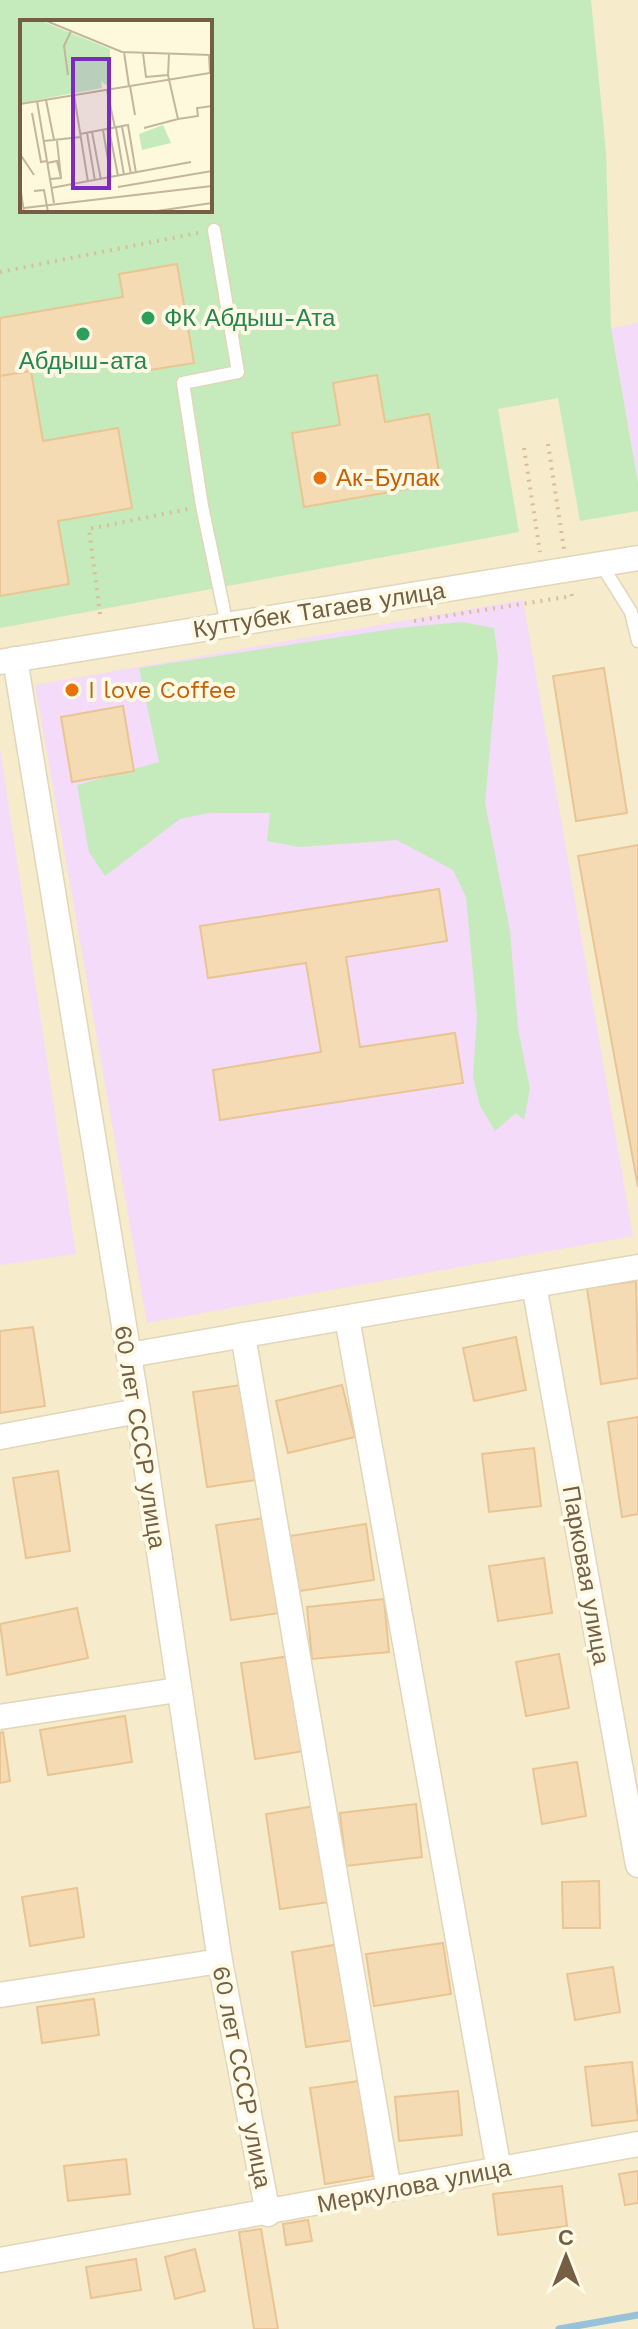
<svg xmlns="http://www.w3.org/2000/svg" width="638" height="2329" font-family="'Work Sans',sans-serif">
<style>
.residential{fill:#f6ebcb;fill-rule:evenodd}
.education{fill:#f4dbf9}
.green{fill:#c5ebbc;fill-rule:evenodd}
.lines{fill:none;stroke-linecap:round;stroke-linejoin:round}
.stream{stroke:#97c2da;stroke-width:7}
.building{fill:#f5dbb3;stroke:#e8c593;stroke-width:2}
.service-casing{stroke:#e2d5b9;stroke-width:15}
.minor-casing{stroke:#e2d5b9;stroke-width:27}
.path{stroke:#d9be97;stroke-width:4;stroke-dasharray:2 6;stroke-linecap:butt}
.service{stroke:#fff;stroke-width:12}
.minor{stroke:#fff;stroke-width:24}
.leisure-dot{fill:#2e9e5b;stroke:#fffae5;stroke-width:3}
.food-dot{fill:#e8710a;stroke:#fffae5;stroke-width:3}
.labels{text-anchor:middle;stroke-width:8;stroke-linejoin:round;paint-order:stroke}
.leisure-label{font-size:24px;fill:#27864d;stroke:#fffae5;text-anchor:start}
.food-label{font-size:24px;fill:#c56008;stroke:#fffae5;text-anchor:start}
.street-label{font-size:24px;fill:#745f45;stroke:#fffae5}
.inset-road{fill:none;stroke:#c3b69b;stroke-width:2}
.view{fill:#7b2cbf;fill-opacity:0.15;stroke:#7b2cbf;stroke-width:4}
.inset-edge{fill:none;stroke:#745f45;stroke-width:4}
</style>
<rect width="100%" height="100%" fill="#fef8dd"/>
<path class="residential" d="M0,0h638v2329h-638zM22,22h188v188h-188z"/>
<g class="education">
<polygon points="638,323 638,483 611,328"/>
<polygon points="523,600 633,1236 147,1323 35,685"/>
<polygon points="0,748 76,1254 0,1265"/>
</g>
<g class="green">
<path d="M0,0h591l15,152 5,176 27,155v28l-58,10 -22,-123 -60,11 21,123 -519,96zM22,22h188v188h-188z"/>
<polygon points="462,622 494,628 498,659 485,803 510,931 518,1028 530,1089 524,1120 516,1113 495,1131 480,1106 473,1077 477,1017 466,897 453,870 397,840 299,847 267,841 270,813 209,813 180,819 105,876 89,852 77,785 159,762 139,668 399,628"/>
</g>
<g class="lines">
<polyline class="stream" points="559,2329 638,2315"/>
</g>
<g class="building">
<polygon points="177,264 194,363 137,372 134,354 0,376 0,318 123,297 119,274"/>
<polygon points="31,371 43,441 118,428 132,508 58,521 69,584 0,596 0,376"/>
<polygon points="377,375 385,422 429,414 441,483 304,507 292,433 340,425 333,383"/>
<polygon points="604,668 627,813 576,821 553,676"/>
<polygon points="123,706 134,771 72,782 61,717"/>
<polygon points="638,845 638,1187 578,856"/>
<polygon points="439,889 447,941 346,957 360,1047 455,1033 463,1083 220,1120 213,1070 321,1052 306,963 208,978 200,926"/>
<polygon points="636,1281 638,1378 601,1384 587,1288"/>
<polygon points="33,1327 45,1406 0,1413 0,1331"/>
<polygon points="516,1337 526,1390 474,1401 463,1348"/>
<polygon points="242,1385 256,1480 207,1487 193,1392"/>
<polygon points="342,1385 355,1437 288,1453 276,1401"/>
<polygon points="638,1417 638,1514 622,1517 608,1422"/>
<polygon points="534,1448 541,1506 489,1512 482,1454"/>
<polygon points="58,1471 70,1551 26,1558 13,1478"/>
<polygon points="265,1518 279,1613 231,1620 216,1525"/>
<polygon points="366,1524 374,1580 299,1591 290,1536"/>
<polygon points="544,1558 552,1613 498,1621 489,1566"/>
<polygon points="384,1599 389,1652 312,1659 307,1607"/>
<polygon points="77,1608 88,1658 7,1675 0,1624"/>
<polygon points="559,1654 569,1708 526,1716 516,1662"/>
<polygon points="290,1656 304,1751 255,1759 241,1663"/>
<polygon points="125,1716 132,1762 48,1775 40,1730"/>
<polygon points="3,1732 10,1781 0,1783 0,1733"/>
<polygon points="577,1762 586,1816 542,1824 533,1769"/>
<polygon points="416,1804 422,1857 346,1866 340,1813"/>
<polygon points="315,1806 329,1902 280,1909 266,1814"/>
<polygon points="599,1881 600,1928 563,1928 562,1882"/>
<polygon points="77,1888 84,1937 30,1946 22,1897"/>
<polygon points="443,1943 451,1994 374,2006 366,1954"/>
<polygon points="340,1944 355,2040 306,2047 292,1952"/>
<polygon points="613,1967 620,2012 575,2020 567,1974"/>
<polygon points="94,1999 99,2035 42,2043 37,2007"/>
<polygon points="632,2062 638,2120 592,2126 585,2067"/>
<polygon points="359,2081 373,2176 325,2184 310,2088"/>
<polygon points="458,2091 462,2135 399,2141 395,2097"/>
<polygon points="126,2159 130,2194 68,2201 64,2166"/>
<polygon points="638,2171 638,2203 625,2205 619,2174"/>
<polygon points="562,2186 567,2226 498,2235 493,2194"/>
<polygon points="308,2220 312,2241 286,2245 283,2224"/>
<polygon points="261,2229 278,2329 254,2329 239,2232"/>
<polygon points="195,2249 205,2291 175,2299 165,2257"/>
<polygon points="136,2259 141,2290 91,2298 86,2267"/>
</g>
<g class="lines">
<g class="service-casing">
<g id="service">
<polyline points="214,230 238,372 183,383 202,506 227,625"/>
<polyline points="601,564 631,612 638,641"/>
</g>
</g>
<g class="minor-casing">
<g id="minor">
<polyline points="15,659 138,1411 220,1961 268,2214"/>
<polyline points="0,662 638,558"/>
<polyline points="534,1285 638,1865"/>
<polyline points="347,1318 499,2170"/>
<polyline points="243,1335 389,2190"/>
<polyline points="129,1355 638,1267"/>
<polyline points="0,1437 138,1411"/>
<polyline points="0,1717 177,1690"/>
<polyline points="0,1995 220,1961"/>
<polyline points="0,2260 638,2144"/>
</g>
</g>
<g class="path">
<polyline points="0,272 198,233"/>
<polyline points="548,444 564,549"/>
<polyline points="524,448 540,552"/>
<polyline points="100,614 89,529 188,509"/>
<polyline points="414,621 572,596 571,593"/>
</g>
<use href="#service" class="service"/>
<use href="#minor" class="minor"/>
</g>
<g class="leisure-dot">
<circle cx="148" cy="318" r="8"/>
<circle cx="83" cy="334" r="8"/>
</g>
<g class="food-dot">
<circle cx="320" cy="478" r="8"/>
<circle cx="72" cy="690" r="8"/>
</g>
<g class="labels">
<g class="leisure-label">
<text x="164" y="326">ФК Абдыш-Ата</text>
<text x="83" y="369" text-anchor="middle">Абдыш-ата</text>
</g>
<g class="food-label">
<text x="336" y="486">Ак-Булак</text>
<text x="88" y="698">I love Coffee</text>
</g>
<g class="street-label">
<text transform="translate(319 610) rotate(-9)" y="8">Куттубек Тагаев улица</text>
<text transform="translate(140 1437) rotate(81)" y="8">60 лет СССР улица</text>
<text transform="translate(586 1575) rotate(80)" y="8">Парковая улица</text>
<text transform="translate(242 2077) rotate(79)" y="8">60 лет СССР улица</text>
<text transform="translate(414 2186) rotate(-11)" y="8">Меркулова улица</text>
</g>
</g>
<g transform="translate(20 20)">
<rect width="192" height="192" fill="#fef8dd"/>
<path d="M0,0h19l71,29 -1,38 -8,-6 1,7 -82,15zM143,105l8,18 -29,7 -3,-16z" fill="#c5ebbc"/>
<path class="inset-road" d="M24,0l78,32 89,3M104,32l5,34M123,33l3,24 22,-2 1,-21M48,55l-4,-29 7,-15M110,66l5,29M87,70l8,38M54,75l14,87M26,80l8,40M17,81l17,102M0,84l190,-31 -1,-18M12,93l9,49 6,-1M158,99l20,-3 -1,-8 15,-2M102,107l9,47M96,108l8,47M124,108l34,-9 -10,-44M89,109l9,47M83,110l8,48M72,112l9,48M67,113l8,48M60,114l48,-9 8,48M24,121l37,-4M37,121l4,37M0,134l14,21M27,143l10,-2 4,17 -11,1M0,166l4,26M98,167l94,-16M31,168l140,-26M14,171l10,-1 4,22M4,188l188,-22M130,192l62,-9"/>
<path class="view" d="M53,39h36v129h-36z"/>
<rect width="192" height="192" class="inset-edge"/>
</g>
<g transform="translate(566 2257)" stroke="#fffae5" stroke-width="6" paint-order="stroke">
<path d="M0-6L14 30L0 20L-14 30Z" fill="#745f45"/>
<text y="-12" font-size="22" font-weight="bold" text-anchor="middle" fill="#745f45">С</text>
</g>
</svg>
